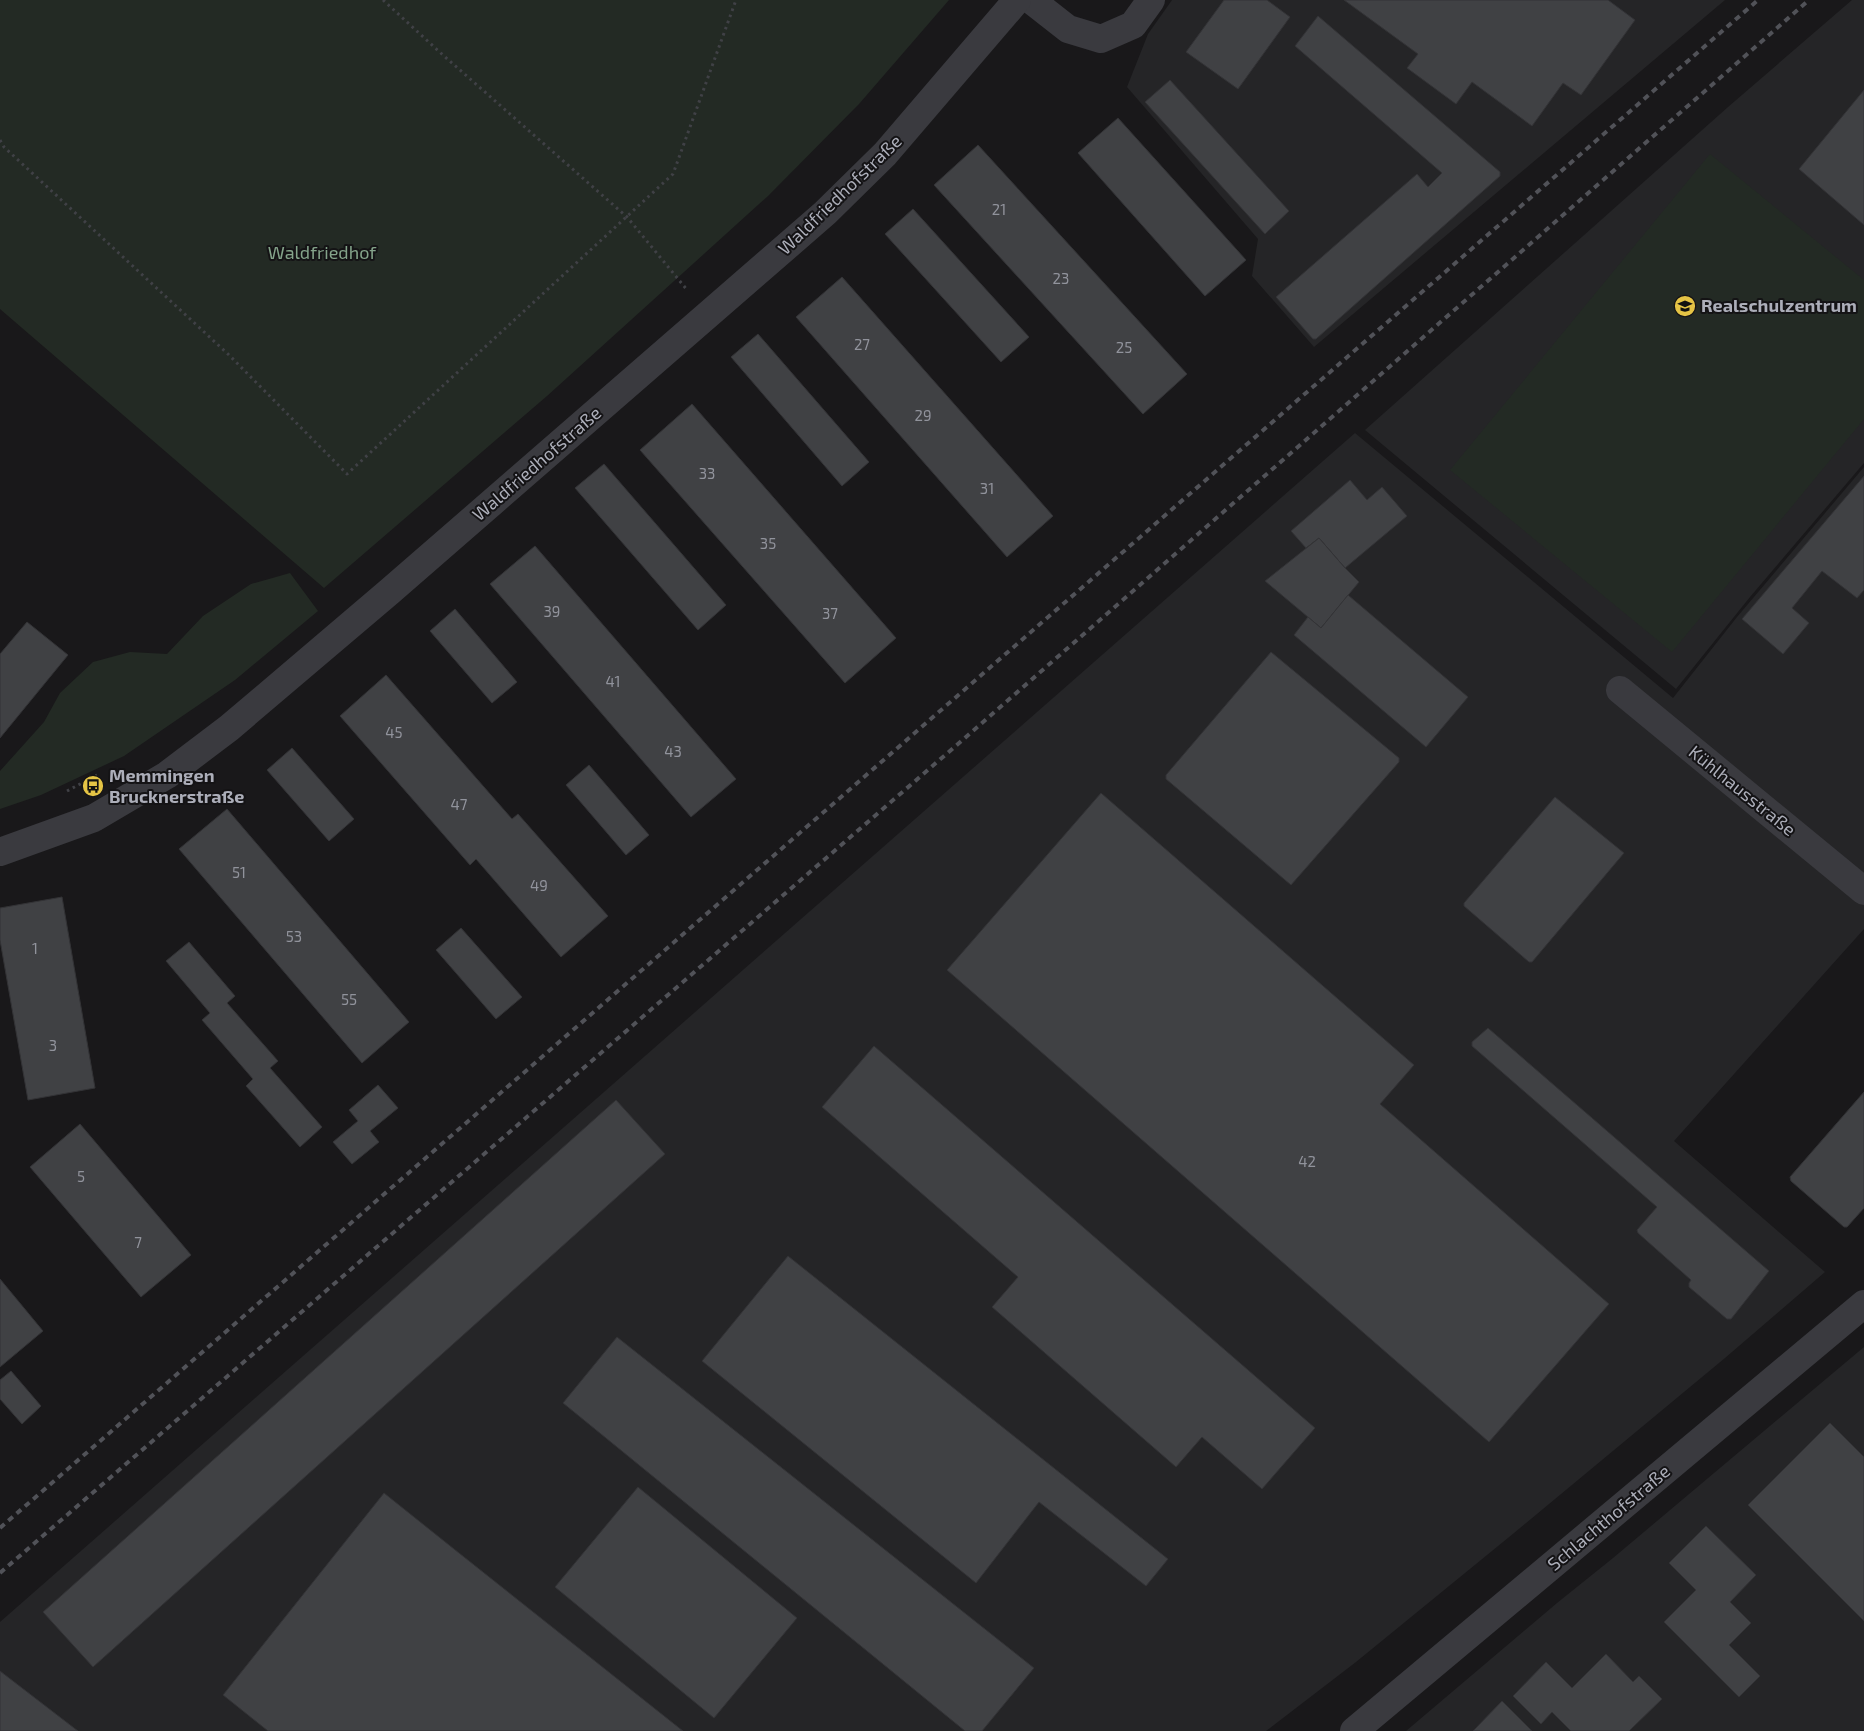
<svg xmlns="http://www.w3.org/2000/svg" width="1864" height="1731" font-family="'Exo 2',sans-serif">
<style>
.built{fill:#252527}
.green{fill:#232a24}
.building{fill:#404144;stroke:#333336}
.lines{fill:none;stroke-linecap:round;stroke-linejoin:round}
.path{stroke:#404146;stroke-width:3;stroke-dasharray:2.5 4;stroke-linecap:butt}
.minor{stroke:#3a3a3f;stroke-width:28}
.tertiary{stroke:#3a3a3f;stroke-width:28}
.rail{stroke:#515258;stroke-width:4;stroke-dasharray:6 5;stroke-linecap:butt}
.labels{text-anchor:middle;stroke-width:4;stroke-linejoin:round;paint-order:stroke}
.number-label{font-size:15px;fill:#91939c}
.street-label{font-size:18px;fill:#acaeb9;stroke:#141315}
.park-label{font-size:18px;fill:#84a38a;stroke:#141315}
.poi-label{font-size:18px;font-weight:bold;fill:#acaeb9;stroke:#141315;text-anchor:start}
</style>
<rect width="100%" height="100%" fill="#19181a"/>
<g class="built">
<polygon points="1172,0 1725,0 1314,347 1252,276 1258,239 1127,87 1148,34"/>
<polygon points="1852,0 1864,0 1864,463 1750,597 1676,689 1365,430 1728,107"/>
<polygon points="1355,433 1673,698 1737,617 1864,467 1864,929 1674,1141 1825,1272 1725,1358 1514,1533 1356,1662 1266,1731 0,1731 0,1622"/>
<polygon points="1864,1347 1864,1731 1406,1731 1557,1603 1613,1558"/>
</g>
<g class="green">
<polygon points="0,0 949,0 859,104 768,196 547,396 324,588 0,309"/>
<polygon points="1710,154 1864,280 1864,419 1672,652 1450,470"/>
<polygon points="290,573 318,611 235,680 124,756 41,795 0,809 0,771 44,722 60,693 93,662 130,652 167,654 203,616 251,584"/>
</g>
<g class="building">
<polygon points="1224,0 1267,0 1290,17 1238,89 1186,52"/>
<polygon points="1344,0 1608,0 1635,20 1581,95 1563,83 1532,126 1472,82 1456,104 1407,68 1418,54"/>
<polygon points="1318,16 1500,172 1500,176 1316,339 1313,339 1276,297 1417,174 1428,187 1442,173 1295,46"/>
<polygon points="1170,80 1289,211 1265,234 1145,102"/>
<polygon points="1864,90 1864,225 1799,169"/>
<polygon points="1118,118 1246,260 1205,296 1078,153"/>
<polygon points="978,145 1187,374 1143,414 934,185"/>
<polygon points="913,209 1029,337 1001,362 885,234"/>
<polygon points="842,277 1053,516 1007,557 796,317"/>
<polygon points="758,334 869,462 842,486 731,357"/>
<polygon points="692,404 896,638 845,683 640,450"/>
<polygon points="604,464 726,605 698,630 575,488"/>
<polygon points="1864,476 1864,590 1857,598 1822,571 1792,608 1809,623 1783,654 1742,619"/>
<polygon points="1350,480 1367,500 1382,487 1407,516 1345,568 1319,538 1306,548 1291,531"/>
<polygon points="1319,538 1345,568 1359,582 1321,628 1265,581"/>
<polygon points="535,546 736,779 691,817 490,584"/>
<polygon points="1348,595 1468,697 1426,747 1294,635 1308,617 1321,628"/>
<polygon points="455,609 517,682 492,703 430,631"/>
<polygon points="27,622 68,655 0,738 0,654"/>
<polygon points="1271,652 1399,758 1399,762 1291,885 1166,779 1166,775"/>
<polygon points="386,675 512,819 518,814 608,916 561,957 476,859 470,865 340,716"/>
<polygon points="292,748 354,819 329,841 267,770"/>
<polygon points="589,765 649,835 626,855 566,785"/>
<polygon points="1101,793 1414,1065 1380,1104 1609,1304 1489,1442 947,970"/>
<polygon points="1555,797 1624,853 1532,962 1529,962 1464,906 1464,903"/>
<polygon points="227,809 409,1022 362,1063 179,849"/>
<polygon points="62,897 95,1088 28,1100 0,940 0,908"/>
<polygon points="461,928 522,997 496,1019 436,950"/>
<polygon points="189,942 235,996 227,1003 278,1061 270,1068 322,1127 300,1147 246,1086 253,1079 202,1020 210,1013 166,961"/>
<polygon points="1488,1028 1769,1271 1731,1319 1727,1319 1689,1287 1689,1283 1691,1280 1638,1233 1637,1230 1657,1207 1472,1046 1472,1042"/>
<polygon points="874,1046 1315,1428 1262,1489 1202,1437 1176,1467 992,1307 1018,1277 822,1107"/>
<polygon points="378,1085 398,1108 370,1131 379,1142 352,1164 333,1142 358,1121 349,1110"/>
<polygon points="1864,1092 1864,1208 1847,1227 1844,1227 1791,1181 1790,1177"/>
<polygon points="616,1100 665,1154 93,1667 43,1612"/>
<polygon points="80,1124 191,1255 141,1297 30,1167"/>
<polygon points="788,1256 1168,1559 1146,1586 1039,1502 976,1583 702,1361"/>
<polygon points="0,1279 43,1331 0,1367"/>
<polygon points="617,1337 1034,1668 982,1731 965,1731 563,1403"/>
<polygon points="11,1371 41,1406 22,1424 0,1399 0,1380"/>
<polygon points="1830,1423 1864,1457 1864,1621 1748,1505"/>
<polygon points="638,1487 797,1618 714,1718 555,1587"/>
<polygon points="384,1493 454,1549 683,1731 268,1731 223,1695"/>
<polygon points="1706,1526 1756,1575 1730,1602 1751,1623 1729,1645 1760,1676 1739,1697 1664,1622 1696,1590 1669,1563"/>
<polygon points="1606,1654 1633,1682 1639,1676 1662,1699 1629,1731 1571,1731 1552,1712 1541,1724 1513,1696 1546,1662 1572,1688"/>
<polygon points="0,1671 78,1731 0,1731"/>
<polygon points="1502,1701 1532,1731 1473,1731"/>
</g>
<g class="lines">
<g class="path">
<polyline points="383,0 444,56 627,217 688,291"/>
<polyline points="0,140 4,147 229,355 347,474 673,174 736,0"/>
<polyline points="67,791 97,775"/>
</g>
<g class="minor">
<polyline points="1031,0 1068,29 1101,39 1133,25 1151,0"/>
<polyline points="1620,690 1864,891"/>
<polyline points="0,852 94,818 167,775 229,728 389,592 825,213 885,154 1017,0"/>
</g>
<polyline class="tertiary" points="1354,1731 1864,1304"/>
<g class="rail">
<polyline points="0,1528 1758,0"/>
<polyline points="0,1573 966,737 1809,0"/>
</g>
</g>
<defs>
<g id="school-disc" transform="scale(1.125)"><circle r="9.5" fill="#e5c445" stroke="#141315"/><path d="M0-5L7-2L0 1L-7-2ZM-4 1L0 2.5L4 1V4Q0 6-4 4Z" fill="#111"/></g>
<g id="bus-disc" transform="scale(1.125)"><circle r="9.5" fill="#e5c445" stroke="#141315"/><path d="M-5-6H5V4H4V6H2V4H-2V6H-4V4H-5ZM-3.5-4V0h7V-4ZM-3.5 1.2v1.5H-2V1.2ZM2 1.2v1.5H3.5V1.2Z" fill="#111"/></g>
</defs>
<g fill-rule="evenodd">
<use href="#school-disc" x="1685" y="306"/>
<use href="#bus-disc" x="93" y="786"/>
</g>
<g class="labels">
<g class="number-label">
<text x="999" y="215">21</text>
<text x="1061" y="284">23</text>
<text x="862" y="350">27</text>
<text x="1124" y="353">25</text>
<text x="923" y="421">29</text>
<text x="707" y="479">33</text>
<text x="987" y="494">31</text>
<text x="768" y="549">35</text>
<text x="552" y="617">39</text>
<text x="830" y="619">37</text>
<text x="613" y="687">41</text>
<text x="394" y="738">45</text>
<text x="673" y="757">43</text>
<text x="459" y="810">47</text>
<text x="239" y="878">51</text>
<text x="539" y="891">49</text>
<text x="294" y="942">53</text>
<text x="35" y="954">1</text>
<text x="349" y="1005">55</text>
<text x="53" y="1051">3</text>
<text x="1307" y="1167">42</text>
<text x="81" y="1182">5</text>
<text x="138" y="1248">7</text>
</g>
<g class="street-label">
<text transform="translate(840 195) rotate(-44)" y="6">Waldfriedhofstraße</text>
<text transform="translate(537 464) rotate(-41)" y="6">Waldfriedhofstraße</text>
<text transform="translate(1742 791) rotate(39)" y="6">Kühlhausstraße</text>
<text transform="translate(1609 1518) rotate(-40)" y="6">Schlachthofstraße</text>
</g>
<g class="park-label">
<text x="322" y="259">Waldfriedhof</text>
</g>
<g class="poi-label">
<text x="1701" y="312">Realschulzentrum</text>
<text x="109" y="782">Memmingen<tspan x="109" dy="21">Brucknerstraße</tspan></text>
</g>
</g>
</svg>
